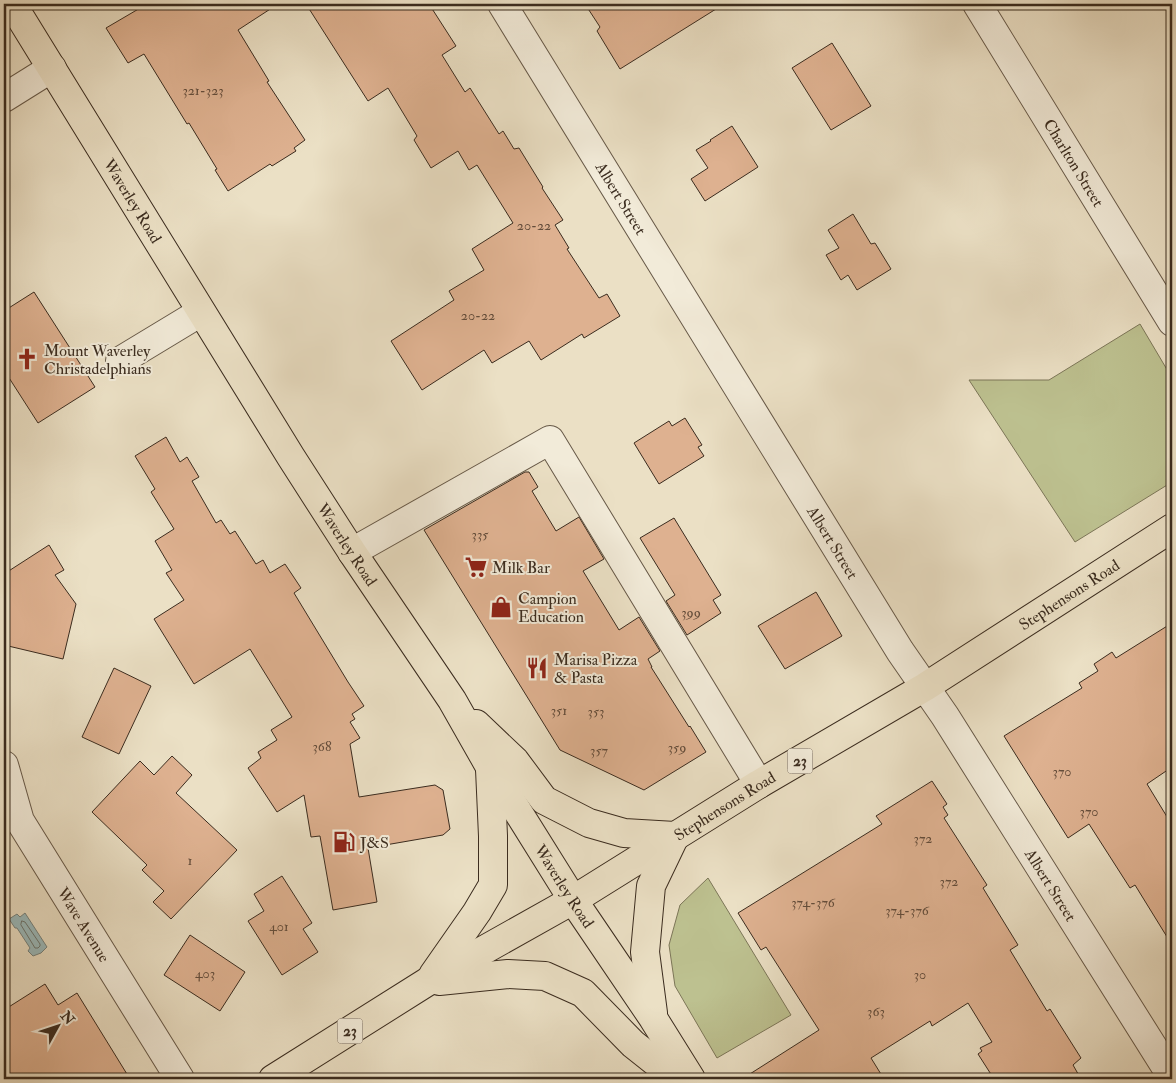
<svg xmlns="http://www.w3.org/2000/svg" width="1176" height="1083" font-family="'IM FELL Double Pica',serif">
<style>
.green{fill:#bdc190;stroke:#7c7658}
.water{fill:#9bbbbd;stroke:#75827e}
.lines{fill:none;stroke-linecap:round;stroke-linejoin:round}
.shore{stroke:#6b746e;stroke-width:1}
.building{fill:#deb190;stroke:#3b2c1f}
.minor-casing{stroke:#675948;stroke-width:30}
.major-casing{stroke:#3b2c1f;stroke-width:30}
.minor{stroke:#f2ebd9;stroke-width:28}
.major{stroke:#ebe0c5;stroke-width:28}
.labels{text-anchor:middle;stroke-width:4;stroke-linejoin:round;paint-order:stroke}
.number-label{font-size:14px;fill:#644d3b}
.shield{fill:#f2ebd9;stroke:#726557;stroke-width:1}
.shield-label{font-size:15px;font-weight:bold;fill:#3b2c1f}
.street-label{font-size:16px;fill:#3b2c1f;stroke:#f2ebd9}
.poi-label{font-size:16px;fill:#3b2c1f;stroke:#f2ebd9;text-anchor:start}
</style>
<rect width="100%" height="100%" fill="#ebe0c5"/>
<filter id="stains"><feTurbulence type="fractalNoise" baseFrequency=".004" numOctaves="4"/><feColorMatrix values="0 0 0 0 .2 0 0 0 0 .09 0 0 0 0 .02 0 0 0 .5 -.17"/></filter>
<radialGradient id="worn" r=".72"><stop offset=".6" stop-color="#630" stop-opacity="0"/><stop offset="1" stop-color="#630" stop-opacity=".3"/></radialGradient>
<g class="green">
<polygon points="1140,324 1172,378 1172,482 1075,542 969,380 1049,380"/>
<polygon points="708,878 791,1015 717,1058 675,986 669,945 680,905"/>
</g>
<polygon class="water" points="25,913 47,947 41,953 33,956 28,951 30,948 17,928 15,928 9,919 17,914 20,917"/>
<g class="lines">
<polygon class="shore" points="22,921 25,922 40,944 40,946 38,948 35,948 21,925"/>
</g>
<g class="building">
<polygon points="147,4 278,4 238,30 269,81 267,82 305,140 294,148 296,151 272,166 270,164 228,191 215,170 217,169 189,123 187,124 144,54 128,63 106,28"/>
<polygon points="306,4 429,4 456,46 442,55 465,92 470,88 499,134 503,131 514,149 519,148 543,187 542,188 563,220 555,225 569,248 567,249 599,298 607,294 620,316 584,338 582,334 541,360 529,341 492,363 484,350 422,390 391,341 454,300 449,291 484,270 472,249 513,223 477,165 469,170 458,151 431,168 414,140 417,136 388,88 368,101"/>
<polygon points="585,4 724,4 620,69 597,31 600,27"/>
<polygon points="832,43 871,106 831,130 792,68"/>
<polygon points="732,126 758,167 705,201 691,179 708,168 696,150 711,141 710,140"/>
<polygon points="853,214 871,244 875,243 891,269 857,290 848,275 841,280 826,255 839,248 828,230"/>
<polygon points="34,292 95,387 38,423 4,370 4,311"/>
<polygon points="685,418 702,445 698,447 704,456 659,484 634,443 669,421 672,426"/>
<polygon points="166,437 180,462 187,457 199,477 192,481 216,523 221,520 230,534 235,531 256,564 263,560 270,573 285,564 301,588 294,593 348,682 364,706 352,714 355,719 350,722 360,738 350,744 359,797 435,785 443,790 450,829 443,835 368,848 377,902 333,910 320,836 311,837 304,795 277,812 248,768 261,758 258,752 277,740 271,730 292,717 250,649 194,684 154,619 184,600 166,573 172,570 155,541 174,529 151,492 155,489 135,456"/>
<polygon points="525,472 529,472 538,487 532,491 556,531 579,517 604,559 583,571 619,630 639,617 660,651 648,659 652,667 651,667 689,727 690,726 706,752 644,790 560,750 424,530"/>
<polygon points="674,518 721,595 713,600 721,613 687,635 666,601 675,595 640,538"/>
<polygon points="49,545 64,570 55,575 76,604 63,659 4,645 4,574"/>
<polygon points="816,592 842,636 785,669 758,626"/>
<polygon points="1172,623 1172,767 1147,784 1172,825 1172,945 1135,885 1130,888 1089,824 1068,838 1004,736 1082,688 1079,683 1098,671 1094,664 1112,652 1116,658"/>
<polygon points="114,668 151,686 119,754 82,737"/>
<polygon points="172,756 192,775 176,793 237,850 171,919 153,902 164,891 142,870 147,865 92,812 140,761 154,775"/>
<polygon points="932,781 947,804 943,807 948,815 944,818 987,885 983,888 1018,945 1010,950 1047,1011 1050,1009 1081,1058 1073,1065 1081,1079 994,1079 978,1054 982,1051 980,1048 992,1042 968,1003 932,1026 930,1021 871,1058 884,1079 742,1079 819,1030 766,947 761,950 738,913 882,824 876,816"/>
<polygon points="282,876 312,923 303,929 318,952 282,975 248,921 264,911 254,894"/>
<polygon points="190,935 245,972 220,1011 164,975"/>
<polygon points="45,984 58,1005 77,993 130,1079 4,1079 4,1010"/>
</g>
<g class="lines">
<g class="minor-casing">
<g id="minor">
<path id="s1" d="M502,4l398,647 45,65 227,361"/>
<path id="s2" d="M977,4l195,318"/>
<polyline points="4,98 52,68"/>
<polyline points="120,361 201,312"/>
<polyline points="352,552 550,440 759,784"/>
<path id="s3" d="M4,765l16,56 160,258"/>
</g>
</g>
<g class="major-casing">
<g id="major">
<path id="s4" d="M12,4l279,453 61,95 100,148 38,67 83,133 80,118 38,61"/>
<polyline points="476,724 515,761 544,800 589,823 624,833 675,836"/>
<polyline points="433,975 477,912 493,885 493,836 490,769"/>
<polyline points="439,981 508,974 545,976 583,993 633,1044 677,1079"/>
<polyline points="653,1013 645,952 651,886 675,836"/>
<path id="s5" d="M273,1079l154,-97 146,-82 186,-116 166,-97 247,-159"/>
</g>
</g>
<use href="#minor" class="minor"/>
<use href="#major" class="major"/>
</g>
<defs>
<g id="church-bare" transform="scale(1.725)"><path d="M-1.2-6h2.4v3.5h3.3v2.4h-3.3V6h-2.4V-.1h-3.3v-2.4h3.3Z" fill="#8f2418" stroke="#f2ebd9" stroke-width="2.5" paint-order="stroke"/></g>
<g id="supermarket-bare" transform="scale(1.725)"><path d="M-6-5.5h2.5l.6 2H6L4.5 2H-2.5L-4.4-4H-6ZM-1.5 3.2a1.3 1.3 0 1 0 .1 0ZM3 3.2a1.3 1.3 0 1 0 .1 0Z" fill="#8f2418" stroke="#f2ebd9" stroke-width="2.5" paint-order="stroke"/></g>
<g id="shop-bare" transform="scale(1.725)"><path d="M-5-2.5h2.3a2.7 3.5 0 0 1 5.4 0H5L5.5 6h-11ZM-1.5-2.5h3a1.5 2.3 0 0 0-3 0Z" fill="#8f2418" stroke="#f2ebd9" stroke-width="2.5" paint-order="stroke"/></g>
<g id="restaurant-bare" transform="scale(1.725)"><path d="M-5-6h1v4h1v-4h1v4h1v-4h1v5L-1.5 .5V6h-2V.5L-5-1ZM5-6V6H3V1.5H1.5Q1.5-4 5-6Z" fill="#8f2418" stroke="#f2ebd9" stroke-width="2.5" paint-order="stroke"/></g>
<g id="fuel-bare" transform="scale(1.725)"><path d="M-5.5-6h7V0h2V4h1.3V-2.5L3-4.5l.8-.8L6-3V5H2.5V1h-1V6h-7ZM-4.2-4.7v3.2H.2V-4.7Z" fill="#8f2418" stroke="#f2ebd9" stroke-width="2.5" paint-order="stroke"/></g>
</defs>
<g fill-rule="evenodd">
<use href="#church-bare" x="27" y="359"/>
<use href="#supermarket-bare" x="476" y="567"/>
<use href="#shop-bare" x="501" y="607"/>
<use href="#restaurant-bare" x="537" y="668"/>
<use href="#fuel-bare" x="344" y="842"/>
</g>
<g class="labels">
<g class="number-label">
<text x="203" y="95">321-323</text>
<text x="534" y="230">20-22</text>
<text x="478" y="320">20-22</text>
<text x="480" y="539">335</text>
<text x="691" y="617">399</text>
<text x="559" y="715">351</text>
<text x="596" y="716">353</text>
<text x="322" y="751">368</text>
<text x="677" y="752">359</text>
<text x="599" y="755">357</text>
<text x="1062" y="776">370</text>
<text x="1089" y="816">370</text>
<text x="923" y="843">372</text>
<text x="190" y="865">1</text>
<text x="949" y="886">372</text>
<text x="813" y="907">374-376</text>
<text x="907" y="915">374-376</text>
<text x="279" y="931">401</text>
<text x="205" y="978">403</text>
<text x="920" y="979">30</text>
<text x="876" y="1016">363</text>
</g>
<g class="shield">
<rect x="787.5" y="748.5" width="25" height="25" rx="4"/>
<rect x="337.5" y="1018.5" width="25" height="25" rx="4"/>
</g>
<g class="shield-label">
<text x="800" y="766">23</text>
<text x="350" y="1036">23</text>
</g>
<g class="street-label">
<text dy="6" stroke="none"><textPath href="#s2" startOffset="186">Charlton Street</textPath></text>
<text dy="6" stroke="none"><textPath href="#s1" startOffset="228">Albert Street</textPath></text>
<text dy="6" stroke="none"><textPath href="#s4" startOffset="231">Waverley Road</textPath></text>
<text dy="6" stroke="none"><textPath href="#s1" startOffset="632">Albert Street</textPath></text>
<text dy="6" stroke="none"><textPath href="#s4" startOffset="636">Waverley Road</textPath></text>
<text dy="6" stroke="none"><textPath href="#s5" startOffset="932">Stephensons Road</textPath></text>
<text dy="6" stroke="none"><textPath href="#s5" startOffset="528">Stephensons Road</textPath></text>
<text dy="6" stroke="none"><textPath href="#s1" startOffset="1038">Albert Street</textPath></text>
<text dy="6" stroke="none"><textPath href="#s4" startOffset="1041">Waverley Road</textPath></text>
<text dy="6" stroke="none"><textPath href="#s3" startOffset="180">Wave Avenue</textPath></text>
</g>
<g class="poi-label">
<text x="44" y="356">Mount Waverley<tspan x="44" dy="18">Christadelphians</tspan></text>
<text x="492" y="573">Milk Bar</text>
<text x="518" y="604">Campion<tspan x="518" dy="18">Education</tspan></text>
<text x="554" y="665">Marisa Pizza<tspan x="554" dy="18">&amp; Pasta</tspan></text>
<text x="360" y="848">J&amp;S</text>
</g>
</g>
<rect width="1176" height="1083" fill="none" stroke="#ebe0c5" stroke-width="20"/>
<rect x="5" y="5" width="1166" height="1073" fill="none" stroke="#3b2c1f" stroke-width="2.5"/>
<rect x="10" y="10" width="1156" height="1063" fill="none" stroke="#3b2c1f"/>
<g transform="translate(58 1026) rotate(50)" stroke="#f2ebd9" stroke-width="4" paint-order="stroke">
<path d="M0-4L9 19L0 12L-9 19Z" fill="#3b2c1f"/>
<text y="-8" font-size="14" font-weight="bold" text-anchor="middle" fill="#3b2c1f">N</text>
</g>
<rect width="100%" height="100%" filter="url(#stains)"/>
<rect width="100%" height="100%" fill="url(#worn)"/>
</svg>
